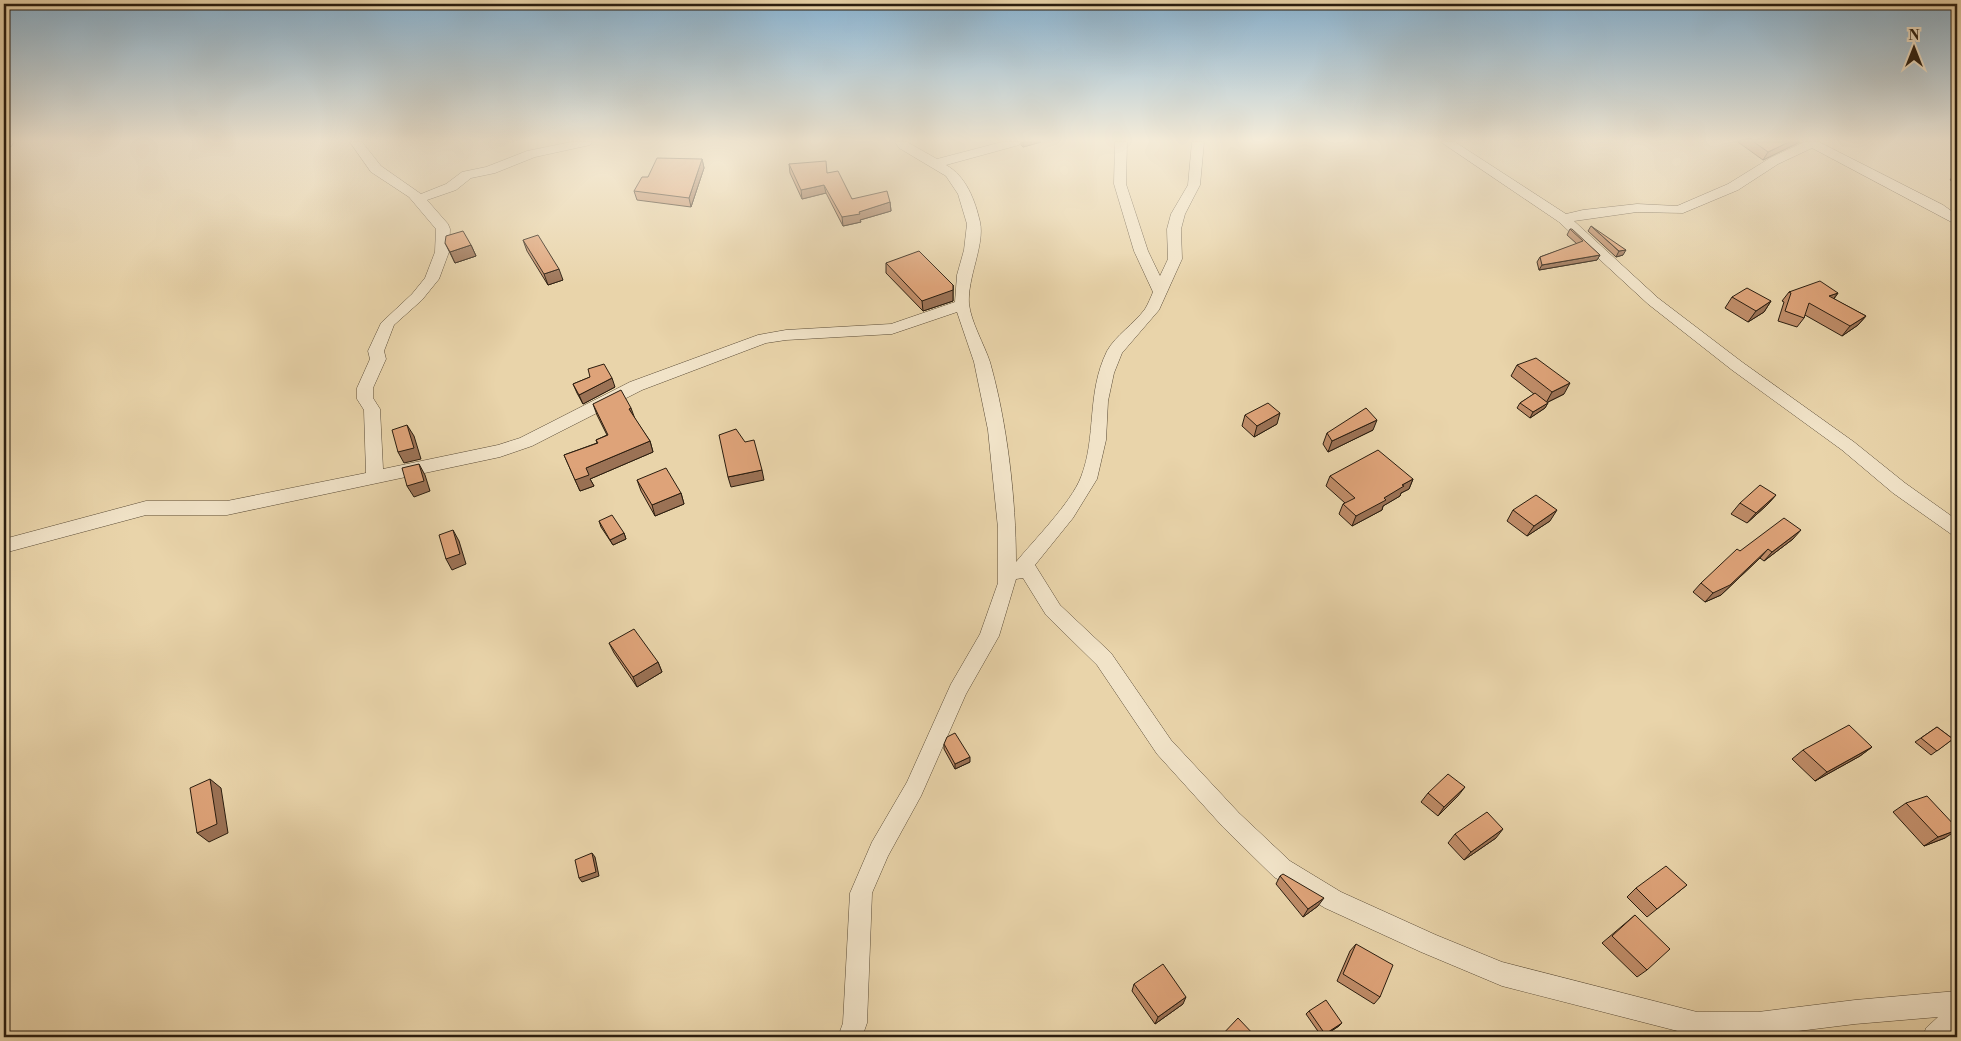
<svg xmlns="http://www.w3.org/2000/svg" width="1961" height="1041" font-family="'Libre Bodoni',serif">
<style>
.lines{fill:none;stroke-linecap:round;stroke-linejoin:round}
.street-casing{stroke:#5a4b36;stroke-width:1}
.secondary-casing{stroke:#2a1d0f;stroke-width:2}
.street{fill:#f1e3c8;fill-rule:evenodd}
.secondary{fill:#f1e3c8;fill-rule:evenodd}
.wall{fill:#bf8c68;stroke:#2a1d0f}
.shaded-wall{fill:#9b7255;stroke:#2a1d0f}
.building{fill:#dea379;stroke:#2a1d0f}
</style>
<rect width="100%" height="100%" fill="#e9d4aa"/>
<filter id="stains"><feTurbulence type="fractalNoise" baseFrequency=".004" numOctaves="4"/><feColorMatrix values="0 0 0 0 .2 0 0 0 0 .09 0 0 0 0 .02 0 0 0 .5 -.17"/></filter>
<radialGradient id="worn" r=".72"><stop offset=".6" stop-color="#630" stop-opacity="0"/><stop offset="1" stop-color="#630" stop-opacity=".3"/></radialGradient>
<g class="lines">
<g class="street-casing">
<g id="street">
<path d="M350,142h12l19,24 40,28 25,-10 16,-12 24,-5 41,-16 44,-9h21l-2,3 -55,12 -40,16 -24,5 -15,12 -29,10 21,24 2,5 -1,23 -10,27 -17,21 -28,25 -10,26 2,8 -13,29v10l7,11 3,60 115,-24 22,-7 110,-56 128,-47 28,-5 105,-6 64,-22 2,-27 7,-25 3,-26 -9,-30 -12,-18 -47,-28 -4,-6h12l30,17 65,-17h19l-2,3 -73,20c20,11 29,35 34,57 5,23 -13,56 -11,82 2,18 15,40 21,58 17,60 26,137 26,200 18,-22 55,-59 65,-85 16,-41 5,-83 26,-126 9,-16 27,-27 38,-42 3,-5 6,-12 8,-17l-19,-41 -20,-67 1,-42h12l-1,42 22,67 12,25 8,-17 -1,-30 4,-15 17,-29 4,-43h12l-4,43 -15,29 -4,15 1,30 -23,51 -37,43 -8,20 -6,28 -2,39 -9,39 -24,39 -38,47 25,40 51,48 60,87 68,73 51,48 51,31 95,43 66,27 195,50h61l97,-12 102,-9v40l-5,6h-29l3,-9 12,-11 -83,7 -97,12h-61l-195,-50 -81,-34 -96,-44 -51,-31 -51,-50 -66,-73 -60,-89 -51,-50 -23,-37 -7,1 -17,57 -33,58 -45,102 -33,60 -16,37 -5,130 -5,14h-24l5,-14 7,-130 22,-51 35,-60 44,-98 29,-50 18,-51v-55l-10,-98 -14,-68 -17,-50 -65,22 -106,6 -20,3 -124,47 -110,56 -32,11 -273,58h-81l-142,38v-14l142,-38h81l139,-28 -2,-63 -7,-11v-11l13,-29 -2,-8 13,-28 31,-29 13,-16 10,-26 1,-23 -27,-32 -38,-25z"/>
<polygon points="1441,142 1455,142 1566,214 1583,210 1637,204 1677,206 1728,184 1770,158 1804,142 1819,142 1943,205 1957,215 1957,225 1812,148 1778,164 1738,190 1683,213 1637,212 1574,221 1658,298 1742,362 1854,442 1905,483 1957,520 1957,536 1951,534 1893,493 1842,450 1732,370 1648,304 1559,222"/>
</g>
</g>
<g class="secondary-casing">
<polygon id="secondary" points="4,142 13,142 11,146 4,147"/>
</g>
<use href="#street" class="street"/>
<use href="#secondary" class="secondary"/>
</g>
<g class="wall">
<polygon points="1021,142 1041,142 1023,147 1021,145"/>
<polygon points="1738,142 1800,142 1763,160"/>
<polygon points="702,159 704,168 691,207 637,200 634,191 648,177"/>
<polygon points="789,164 827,173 852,199 890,202 891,211 860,220 861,222 843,226 826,193 802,199 790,173"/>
<polygon points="1957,170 1957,183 1950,180"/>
<polygon points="1591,226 1623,255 1616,257 1588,231"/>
<polygon points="1570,229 1600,255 1597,260 1539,270 1537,262 1540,257 1577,244 1567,235"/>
<polygon points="523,240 563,280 548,285 527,251"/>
<polygon points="445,243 471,245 476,256 455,263"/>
<polygon points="886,263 953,285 953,301 923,311 886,273"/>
<polygon points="1789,292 1838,293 1834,299 1866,316 1858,325 1842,336 1805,315 1804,318 1797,327 1778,321 1784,302 1782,301"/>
<polygon points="1732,297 1771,301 1764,312 1748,322 1725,308"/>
<polygon points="1517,365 1564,394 1548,402 1545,408 1530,418 1517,408 1520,403 1534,394 1511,376"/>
<polygon points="590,377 615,387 583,404 577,393 573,384"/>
<polygon points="593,404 635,419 650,441 653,452 590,479 594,486 580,491 564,455 597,443 596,440 607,435 597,415"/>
<polygon points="1245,415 1277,424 1254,437 1242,426"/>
<polygon points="1373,430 1328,452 1323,444 1327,433"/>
<polygon points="1330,476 1413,479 1409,489 1401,493 1400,496 1383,506 1382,510 1352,526 1339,514 1343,504 1345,503 1326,486"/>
<polygon points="637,480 681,493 684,504 655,516 641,491"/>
<polygon points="1776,495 1767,505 1747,523 1731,514 1740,503"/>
<polygon points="1513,510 1550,521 1527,536 1507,521"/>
<polygon points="599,521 624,533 626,539 613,545 601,527"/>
<polygon points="1793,539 1764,561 1760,558 1721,595 1705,602 1693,592 1701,583 1740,551"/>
<polygon points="609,643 658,662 662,672 637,687 614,653"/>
<polygon points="1937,727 1953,739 1931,755 1915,742"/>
<polygon points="944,744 970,762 955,769 944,749"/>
<polygon points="1872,747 1860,756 1815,781 1792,759 1803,750"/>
<polygon points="1428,793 1458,796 1438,816 1421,802"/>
<polygon points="1906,803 1945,838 1924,846 1893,812"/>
<polygon points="1455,834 1496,838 1464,860 1448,843"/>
<polygon points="1280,876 1318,906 1303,917 1276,884"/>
<polygon points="1687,885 1647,917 1627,897 1636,888"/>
<polygon points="1635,915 1647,970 1637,977 1602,943"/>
<polygon points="1356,944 1380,997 1374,1004 1337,981 1350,951"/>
<polygon points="1134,984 1183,1004 1155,1024 1132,991"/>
<polygon points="1309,1011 1342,1023 1339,1026 1322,1037 1306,1014"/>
</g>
<g class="shaded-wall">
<polygon points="1023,142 1041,142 1023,147"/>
<polygon points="1789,142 1800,142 1763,160 1768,152"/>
<polygon points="702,159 704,168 691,207 689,198"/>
<polygon points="824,185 826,193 802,199 801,190"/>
<polygon points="890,202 891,211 860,220 861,222 843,226 842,217"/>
<polygon points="471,245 476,256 455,263 450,252"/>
<polygon points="1626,250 1623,255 1616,257 1619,251"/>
<polygon points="1600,255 1597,260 1539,270 1542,265"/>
<polygon points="559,269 563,280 548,285 544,274"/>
<polygon points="953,285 953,301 923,311 922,301"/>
<polygon points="1838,293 1831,302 1829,296"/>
<polygon points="1771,301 1764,312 1748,322 1756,311"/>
<polygon points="1866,316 1858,325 1842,336 1850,326"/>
<polygon points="612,378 615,387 583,404 579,395"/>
<polygon points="1570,383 1564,394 1546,403 1552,392"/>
<polygon points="1548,403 1545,408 1530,418 1533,412"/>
<polygon points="631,408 635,419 629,409"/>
<polygon points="1280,413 1277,424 1254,437 1257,426"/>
<polygon points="1377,420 1373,430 1328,452 1332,441"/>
<polygon points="407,425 414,436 421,459 404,463 398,452"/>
<polygon points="650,441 653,452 590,479 594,486 580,491 575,480 586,468"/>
<polygon points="419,464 425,475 430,491 414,497 407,486"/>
<polygon points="762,470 764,480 731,487 728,477"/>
<polygon points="1413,479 1409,489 1401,493 1400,496 1383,506 1382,510 1352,526 1356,516 1402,485"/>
<polygon points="681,493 684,504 655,516 652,505"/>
<polygon points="1776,495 1767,505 1747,523 1756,513"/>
<polygon points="1557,510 1550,521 1527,536 1534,526"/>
<polygon points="453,530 459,541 466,564 452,570 446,559"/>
<polygon points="1801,530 1793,539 1764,561 1772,552"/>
<polygon points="624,533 626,539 613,545 610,540"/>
<polygon points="1768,549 1760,558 1721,595 1705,602 1713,593"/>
<polygon points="658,662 662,672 637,687 633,677"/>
<polygon points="1872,747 1860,756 1815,781 1827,772"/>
<polygon points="970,757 970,762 955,769 955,764"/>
<polygon points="210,779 221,788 228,833 209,842 197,833"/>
<polygon points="1465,787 1458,796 1438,816 1444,807"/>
<polygon points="1503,829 1496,838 1464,860 1471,852"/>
<polygon points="1957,830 1945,838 1924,846 1938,837"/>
<polygon points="592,853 595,857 599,876 582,882 579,878"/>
<polygon points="1324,898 1318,906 1303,917 1308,909"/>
<polygon points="1186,997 1183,1004 1155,1024 1158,1017"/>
<polygon points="1342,1023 1339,1026 1322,1037 1325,1034"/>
</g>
<g class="building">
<polygon points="1754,142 1789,142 1768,152"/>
<polygon points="657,158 702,159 689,198 634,191 642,177 648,177"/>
<polygon points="826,161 827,173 838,171 852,199 887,191 890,202 859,212 860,214 842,217 824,185 801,190 789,164"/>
<polygon points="1591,226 1626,250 1619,251"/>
<polygon points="1570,229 1572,229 1600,255 1542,265 1540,257 1583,241"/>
<polygon points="463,231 471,245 450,252 445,243 446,236"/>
<polygon points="538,235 559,269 544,274 523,240"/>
<polygon points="919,251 953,285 953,290 922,301 886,263"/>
<polygon points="1820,281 1838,293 1829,296 1866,316 1850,326 1809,303 1804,318 1785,311 1791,293 1789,292"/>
<polygon points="1747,288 1771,301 1756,311 1732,297"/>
<polygon points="1536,358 1570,383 1552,392 1517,365"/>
<polygon points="604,364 612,378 579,395 573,384 590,377 588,369"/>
<polygon points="621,390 631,408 629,409 650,441 586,468 589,475 575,480 564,455 598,443 596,440 608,435 593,404"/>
<polygon points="1535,393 1548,403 1533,412 1520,403"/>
<polygon points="1268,403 1280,413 1257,426 1245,415"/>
<polygon points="1366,408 1377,420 1332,441 1327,433"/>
<polygon points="407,425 414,448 398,452 392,430"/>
<polygon points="736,429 745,442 754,440 762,470 728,477 719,435"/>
<polygon points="1378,450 1413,479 1402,485 1404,486 1384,498 1386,500 1356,516 1343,504 1355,498 1330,476"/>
<polygon points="419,464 424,481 407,486 402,468"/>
<polygon points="666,468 681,493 652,505 637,480"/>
<polygon points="1760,485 1776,495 1756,513 1740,503"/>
<polygon points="1536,495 1557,510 1534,526 1513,510"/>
<polygon points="612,515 624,533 610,540 599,521"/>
<polygon points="1784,518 1801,530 1772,552 1768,549 1730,585 1713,593 1701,583 1737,549 1740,551"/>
<polygon points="453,530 460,554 446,559 439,535"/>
<polygon points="634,629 658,662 633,677 609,643"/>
<polygon points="1849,725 1872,747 1827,772 1803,750"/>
<polygon points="1937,727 1953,739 1937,751 1921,738"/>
<polygon points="955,733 970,757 955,764 944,744 947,737"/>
<polygon points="1448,774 1465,787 1444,807 1428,793"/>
<polygon points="210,779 217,824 197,833 190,788"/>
<polygon points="1927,796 1957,828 1957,830 1938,837 1906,803"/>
<polygon points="1487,812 1503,829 1471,852 1455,834"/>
<polygon points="592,853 596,872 579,878 575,860"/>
<polygon points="1666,866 1687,885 1657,909 1636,888"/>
<polygon points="1283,874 1324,898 1308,909 1280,876"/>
<polygon points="1635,915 1670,949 1647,970 1612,936"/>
<polygon points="1356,944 1393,965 1380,997 1343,974"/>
<polygon points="1163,964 1186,997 1158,1017 1134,984"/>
<polygon points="1326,1000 1342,1023 1325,1034 1309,1011"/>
<polygon points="1238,1018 1256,1037 1220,1037"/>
</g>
<linearGradient id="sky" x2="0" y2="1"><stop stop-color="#89b4d3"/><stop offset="0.49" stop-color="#f5ecd9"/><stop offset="1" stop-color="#f5ecd9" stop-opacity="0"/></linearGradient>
<rect width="1961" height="287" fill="url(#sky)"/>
<rect width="1961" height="1041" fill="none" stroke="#e9d4aa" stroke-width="20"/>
<rect x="5" y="5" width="1951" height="1031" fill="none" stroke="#2a1d0f" stroke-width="2.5"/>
<rect x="10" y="10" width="1941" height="1021" fill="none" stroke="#2a1d0f"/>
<g transform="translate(1914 48)" stroke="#f1e3c8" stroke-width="4" paint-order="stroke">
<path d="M0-4L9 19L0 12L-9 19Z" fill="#2a1d0f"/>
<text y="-8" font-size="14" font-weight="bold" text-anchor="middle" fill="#2a1d0f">N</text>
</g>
<rect width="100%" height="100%" filter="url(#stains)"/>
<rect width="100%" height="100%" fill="url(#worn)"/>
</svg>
